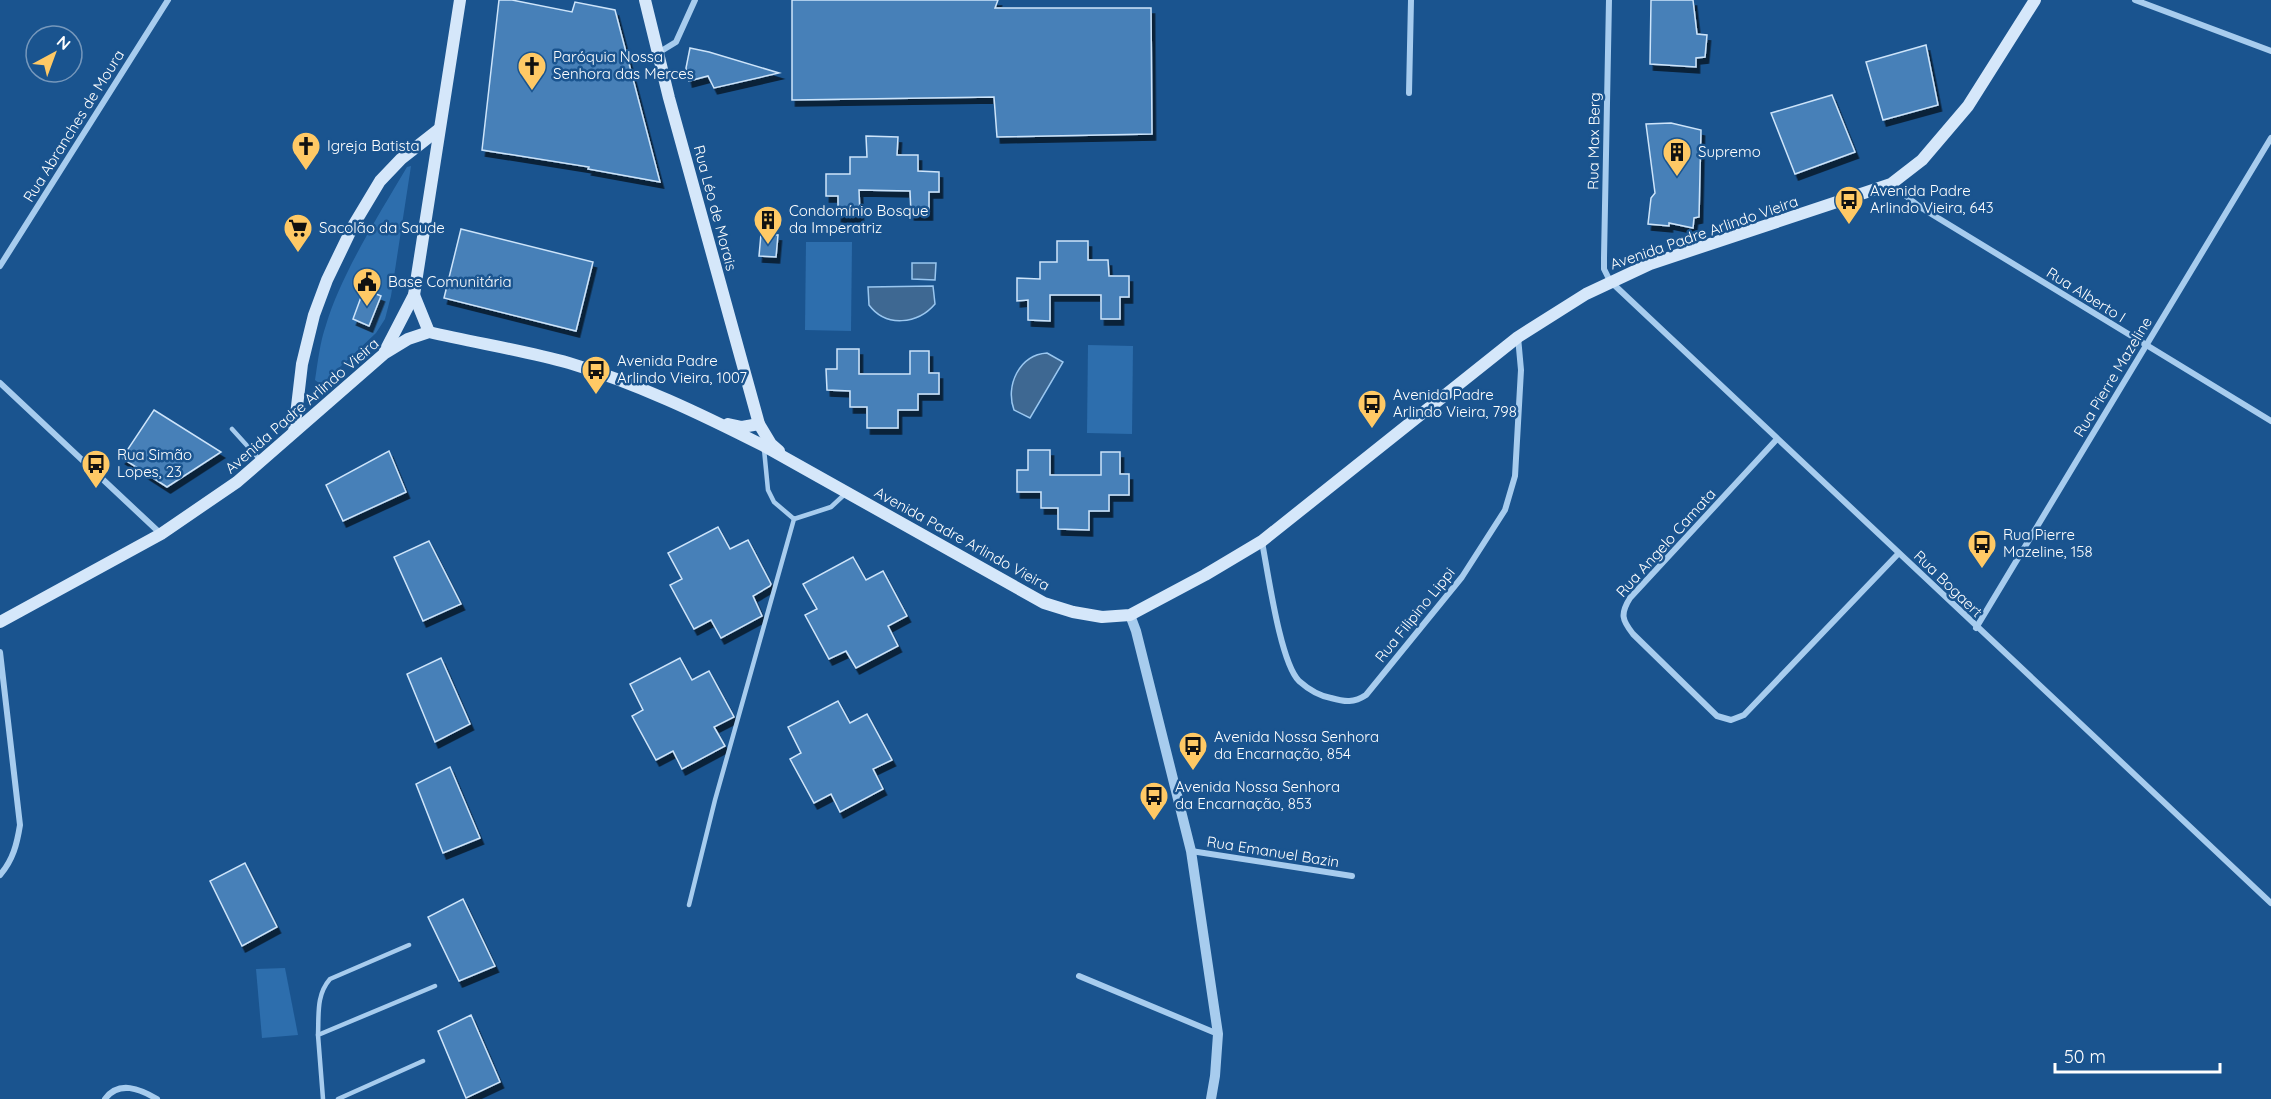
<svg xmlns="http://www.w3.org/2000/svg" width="2271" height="1099" font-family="Quicksand,sans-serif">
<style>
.green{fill:#2d6ead}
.water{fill:#3e6892;stroke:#9ac7f0;stroke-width:1.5}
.building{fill:#4780b8;stroke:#cde4fa;stroke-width:1.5;filter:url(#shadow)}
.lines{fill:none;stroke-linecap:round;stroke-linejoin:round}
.service{stroke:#a7ccee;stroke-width:4.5}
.minor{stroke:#a7ccee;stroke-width:6}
.tertiary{stroke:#a7ccee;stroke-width:10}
.secondary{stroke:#d5e7fa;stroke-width:12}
.labels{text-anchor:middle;stroke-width:5;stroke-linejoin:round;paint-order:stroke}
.poi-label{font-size:15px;fill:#fff;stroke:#1a548f;text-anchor:start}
.street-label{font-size:15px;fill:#fff;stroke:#1a548f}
</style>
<defs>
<filter id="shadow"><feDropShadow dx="3.5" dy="6" stdDeviation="0" flood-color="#0009"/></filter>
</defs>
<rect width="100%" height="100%" fill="#1a548f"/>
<g class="green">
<path d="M411,166l-20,130 -6,23 -9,14 -52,49 -5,1 -4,-3c3,-19 5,-38 11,-55 15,-51 54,-112 81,-158z"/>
<polygon points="806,242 852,242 851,331 805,330"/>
<polygon points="1088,345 1133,346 1132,434 1087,433"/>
<polygon points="285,968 298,1035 262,1038 256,969"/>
</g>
<g class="water">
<polygon points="912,263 936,263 935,280 912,279"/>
<path d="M933,286l2,18c-17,20 -49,24 -66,1l-1,-18z"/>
<path d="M1047,353l16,9 -33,56 -16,-8c-9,-24 5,-55 33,-57z"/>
</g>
<g class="building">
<polygon points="499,0 512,0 572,12 575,2 615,10 660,182 588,169 589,167 482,150"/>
<polygon points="792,0 998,0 995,8 1151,8 1152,134 997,137 994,97 792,100"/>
<polygon points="1651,0 1693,0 1697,34 1707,35 1705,57 1696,58 1696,67 1650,64"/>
<polygon points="1926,45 1938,105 1883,120 1866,62"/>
<polygon points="690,48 709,52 779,73 714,88 708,76 689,81 686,68"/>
<polygon points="1832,95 1855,152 1795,174 1771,113"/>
<polygon points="1671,123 1701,130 1699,217 1694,218 1693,228 1669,223 1669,226 1648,224 1651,198 1655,193 1646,124"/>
<polygon points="866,136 898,137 897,155 918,155 918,171 939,172 939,192 929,192 929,214 911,214 910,191 859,190 860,216 838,216 838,196 826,196 826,174 850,174 850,157 867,157"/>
<polygon points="461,229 593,262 576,331 444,298"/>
<polygon points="761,234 778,235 776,257 759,256"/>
<polygon points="1057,241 1088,241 1088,260 1108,260 1109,276 1129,276 1129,297 1120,297 1120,319 1101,319 1101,295 1050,295 1050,321 1028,320 1028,300 1017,301 1017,278 1040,279 1040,262 1057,262"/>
<polygon points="364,289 381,296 369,326 353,319"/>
<polygon points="837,349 859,349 859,374 910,374 910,351 929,351 929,373 939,373 939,394 918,394 918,410 898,410 898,428 867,428 867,407 850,407 850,391 827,390 826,369 837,369"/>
<polygon points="154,410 221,452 167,487 122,458"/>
<polygon points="1028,450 1050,450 1050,475 1101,475 1101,452 1120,452 1120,474 1129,474 1129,495 1109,495 1109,511 1089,511 1089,530 1058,529 1058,508 1041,508 1041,492 1017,492 1017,470 1028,470"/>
<polygon points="389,451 406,492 343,521 326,485"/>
<polygon points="718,527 730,549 748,540 771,584 770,586 753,596 762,616 721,638 711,620 694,629 670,585 682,579 668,553"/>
<polygon points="429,541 461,604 423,621 394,557"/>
<polygon points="853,557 866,580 883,571 907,616 888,626 898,646 856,668 846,651 829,659 805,615 817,609 803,584"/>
<polygon points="441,658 470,724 435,742 407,674"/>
<polygon points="680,658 692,680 709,671 734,717 714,727 725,746 682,769 673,751 656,760 632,716 643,710 630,684"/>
<polygon points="838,701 850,723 867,714 892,760 873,769 883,789 840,812 831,794 814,803 790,759 801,753 788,727"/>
<polygon points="450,767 480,838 443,853 416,784"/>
<polygon points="245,863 277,927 242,946 210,881"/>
<polygon points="463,899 495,966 459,981 428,917"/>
<polygon points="471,1015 500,1082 466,1098 438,1031"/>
</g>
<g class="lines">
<g class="service">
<polyline points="232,429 261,461"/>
<polyline points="764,449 768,490 774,502 794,519 831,507 845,494"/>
<polyline points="689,905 715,800 794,519"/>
<path d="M318,1035c1,-20 -2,-40 12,-56l79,-34"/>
<polyline points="323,1099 318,1035 435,986"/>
<polyline points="338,1099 423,1061"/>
</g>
<g class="minor">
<polyline points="1609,0 1604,258 1604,269 1610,281 2271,903"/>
<polyline points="2135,0 2271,51"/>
<polyline points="658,53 676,42 695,0"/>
<polyline points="1409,93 1411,0"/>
<polyline points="1891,184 1920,207 2271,421"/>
<polyline points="0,266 168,0"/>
<polyline points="0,383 161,534"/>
<path d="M1777,439l-147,159c-10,16 -8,22 3,36l84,82 14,4 13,-5 154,-161"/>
<path d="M1262,542c6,30 18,120 37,139 9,8 21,15 32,17 14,4 23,5 35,-3l96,-118 43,-67 10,-34 6,-106 -3,-33"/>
<polyline points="1976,628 2271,138"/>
<path d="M0,652l20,173c-3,19 -7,35 -20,50"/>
<polyline points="1191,851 1352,876"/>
<polyline points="1079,976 1218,1034"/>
<path d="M105,1099c14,-19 35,-10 52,0"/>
</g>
<polyline class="tertiary" points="1130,615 1136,631 1191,851 1218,1034 1215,1076 1211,1099"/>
<g class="secondary">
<polyline points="645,0 669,98 759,424 771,444 779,451"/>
<polyline points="414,295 429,332"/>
<polyline points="385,351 414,295 460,0"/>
<polyline points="728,424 742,427 759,424"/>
<polyline points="294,432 302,364 314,315 327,280 353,226 380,181 401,159 438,130"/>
<path d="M0,622l161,-88 76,-52 148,-129 23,-14 21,-7c46,11 94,18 140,31 67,20 132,51 195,83l280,157 29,9 29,5 28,-2 75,-40 57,-34 256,-204 68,-43 64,-30 241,-80 31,-24 46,-54 67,-106"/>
</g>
</g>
<defs>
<g id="church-pin" transform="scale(1.5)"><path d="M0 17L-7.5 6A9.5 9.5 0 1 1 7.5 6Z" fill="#ffc965" stroke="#1a548f"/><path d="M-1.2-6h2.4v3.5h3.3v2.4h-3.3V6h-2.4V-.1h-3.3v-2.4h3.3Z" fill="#111"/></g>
<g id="building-pin" transform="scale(1.5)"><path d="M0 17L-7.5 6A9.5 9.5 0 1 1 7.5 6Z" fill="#ffc965" stroke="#1a548f"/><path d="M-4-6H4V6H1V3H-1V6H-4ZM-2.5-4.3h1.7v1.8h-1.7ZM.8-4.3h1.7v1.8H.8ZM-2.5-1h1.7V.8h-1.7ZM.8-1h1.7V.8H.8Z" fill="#111"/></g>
<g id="bus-pin" transform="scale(1.5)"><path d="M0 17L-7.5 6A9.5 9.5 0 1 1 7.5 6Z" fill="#ffc965" stroke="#1a548f"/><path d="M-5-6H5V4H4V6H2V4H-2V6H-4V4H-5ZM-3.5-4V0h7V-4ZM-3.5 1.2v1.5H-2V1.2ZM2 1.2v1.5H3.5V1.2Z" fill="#111"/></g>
<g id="supermarket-pin" transform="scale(1.5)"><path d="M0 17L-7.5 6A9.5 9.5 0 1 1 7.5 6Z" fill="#ffc965" stroke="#1a548f"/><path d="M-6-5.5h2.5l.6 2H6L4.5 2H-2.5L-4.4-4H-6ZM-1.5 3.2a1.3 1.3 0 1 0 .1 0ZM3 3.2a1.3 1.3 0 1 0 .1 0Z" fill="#111"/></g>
<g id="civic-pin" transform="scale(1.5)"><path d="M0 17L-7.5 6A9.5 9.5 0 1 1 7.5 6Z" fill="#ffc965" stroke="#1a548f"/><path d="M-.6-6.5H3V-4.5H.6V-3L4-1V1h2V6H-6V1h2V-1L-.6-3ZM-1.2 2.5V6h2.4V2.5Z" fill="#111"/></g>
</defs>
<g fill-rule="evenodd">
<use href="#church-pin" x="532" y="66"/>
<use href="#church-pin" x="306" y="146"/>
<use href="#building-pin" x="1677" y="152"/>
<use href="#bus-pin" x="1849" y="200"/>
<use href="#building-pin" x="768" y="220"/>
<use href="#supermarket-pin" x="298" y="228"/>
<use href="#civic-pin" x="367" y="282"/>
<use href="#bus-pin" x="596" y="370"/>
<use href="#bus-pin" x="1372" y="404"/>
<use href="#bus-pin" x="96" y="464"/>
<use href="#bus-pin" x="1982" y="544"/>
<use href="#bus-pin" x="1193" y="746"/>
<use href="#bus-pin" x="1154" y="796"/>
</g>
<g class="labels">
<g class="poi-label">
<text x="553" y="62">Paróquia Nossa<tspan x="553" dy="17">Senhora das Merces</tspan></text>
<text x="327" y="151">Igreja Batista</text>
<text x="1698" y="157">Supremo</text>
<text x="1870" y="196">Avenida Padre<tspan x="1870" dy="17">Arlindo Vieira, 643</tspan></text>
<text x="789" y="216">Condomínio Bosque<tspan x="789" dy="17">da Imperatriz</tspan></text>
<text x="319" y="233">Sacolão da Saude</text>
<text x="388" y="287">Base Comunitária</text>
<text x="617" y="366">Avenida Padre<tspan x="617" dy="17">Arlindo Vieira, 1007</tspan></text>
<text x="1393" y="400">Avenida Padre<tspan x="1393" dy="17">Arlindo Vieira, 798</tspan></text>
<text x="117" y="460">Rua Simão<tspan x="117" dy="17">Lopes, 23</tspan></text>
<text x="2003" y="540">Rua Pierre<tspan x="2003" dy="17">Mazeline, 158</tspan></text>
<text x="1214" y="742">Avenida Nossa Senhora<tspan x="1214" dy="17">da Encarnação, 854</tspan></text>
<text x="1175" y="792">Avenida Nossa Senhora<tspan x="1175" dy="17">da Encarnação, 853</tspan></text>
</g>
<g class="street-label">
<text transform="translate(74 126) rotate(-58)" y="5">Rua Abranches de Moura</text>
<text transform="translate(1594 141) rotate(-89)" y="5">Rua Max Berg</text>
<text transform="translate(715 208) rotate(75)" y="5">Rua Léo de Morais</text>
<text transform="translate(1704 233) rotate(-19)" y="5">Avenida Padre Arlindo Vieira</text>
<text transform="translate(2086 295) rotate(32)" y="5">Rua Alberto I</text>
<text transform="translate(2113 377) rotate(-59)" y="5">Rua Pierre Mazeline</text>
<text transform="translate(302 406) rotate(-41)" y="5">Avenida Padre Arlindo Vieira</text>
<text transform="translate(962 539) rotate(29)" y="5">Avenida Padre Arlindo Vieira</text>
<text transform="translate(1666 543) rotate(-48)" y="5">Rua Angelo Camata</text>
<text transform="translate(1948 584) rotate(44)" y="5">Rua Bogaert</text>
<text transform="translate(1415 615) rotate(-51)" y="5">Rua Filipino Lippi</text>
<text transform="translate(1273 852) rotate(9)" y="5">Rua Emanuel Bazin</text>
</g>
</g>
<g transform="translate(54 54) rotate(41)"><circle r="28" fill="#1a548f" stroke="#7698bc" stroke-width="1.5"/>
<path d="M0-4.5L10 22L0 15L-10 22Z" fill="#ffc965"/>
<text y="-9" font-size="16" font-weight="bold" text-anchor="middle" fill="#ffffff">N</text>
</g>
<path d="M2055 1063v9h165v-9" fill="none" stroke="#ffffff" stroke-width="3"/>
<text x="2064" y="1063" font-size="18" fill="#ffffff" stroke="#1a548f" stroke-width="4.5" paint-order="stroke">50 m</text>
</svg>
